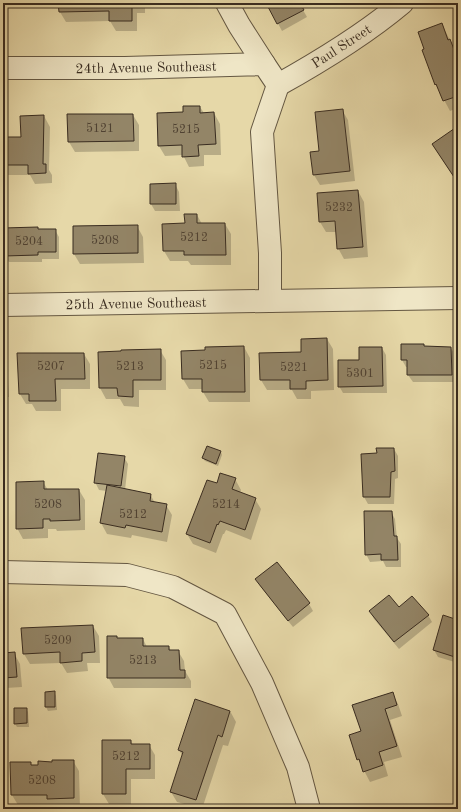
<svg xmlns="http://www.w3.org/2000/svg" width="461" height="812" font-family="'Old Standard TT',serif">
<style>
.shadow{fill:#0003}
.building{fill:#938567;stroke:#392c20}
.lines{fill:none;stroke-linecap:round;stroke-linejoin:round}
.minor-casing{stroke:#645742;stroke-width:24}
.minor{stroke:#efe6c6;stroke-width:22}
.labels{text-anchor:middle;stroke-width:3;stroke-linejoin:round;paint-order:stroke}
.number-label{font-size:12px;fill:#504232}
.street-label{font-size:14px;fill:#392c20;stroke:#efe6c6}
</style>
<rect width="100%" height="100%" fill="#e6d8a8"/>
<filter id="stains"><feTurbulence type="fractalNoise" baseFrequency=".005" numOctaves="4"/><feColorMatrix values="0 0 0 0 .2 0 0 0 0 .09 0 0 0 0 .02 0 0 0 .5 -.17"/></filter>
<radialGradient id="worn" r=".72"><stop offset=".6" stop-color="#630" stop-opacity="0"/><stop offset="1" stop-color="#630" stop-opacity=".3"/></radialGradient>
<g class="shadow">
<polygon points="3,3 43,3 43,4 4,6 5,27 3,27"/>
<polygon points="59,3 145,3 145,13 137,13 137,31 116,31 110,21 66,22 60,12"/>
<polygon points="267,3 299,3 307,17 282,31"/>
<polygon points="442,24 458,57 458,108 450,111 436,85 423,51"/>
<polygon points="200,107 204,113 214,113 220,124 221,155 204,155 204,166 189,167 183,155 165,156 159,146 184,113"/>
<polygon points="342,110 348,120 355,181 320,185 314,175 311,153 320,152"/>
<polygon points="133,115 139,125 139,151 75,152 69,142"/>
<polygon points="44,116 50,127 49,170 52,175 52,183 35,184 30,175 3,175 3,138 22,138"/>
<polygon points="175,184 179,192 180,211 155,211 151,204 151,185"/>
<polygon points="358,191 364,202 368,257 344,259 338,248 337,232 326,232 320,222 318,194"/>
<polygon points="197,215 202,224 225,224 231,234 231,265 191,265 188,261 170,261 164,251 164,224 186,224"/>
<polygon points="137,226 143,237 144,263 80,264 74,254"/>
<polygon points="3,229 55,230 59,237 59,259 42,259 42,262 9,262 8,261 3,261"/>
<polygon points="327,339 333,349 334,390 311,391 311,399 297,399 292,390 267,390 261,380 260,354 302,353"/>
<polygon points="244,347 250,358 250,402 209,402 203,392 203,389 189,389 183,379"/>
<polygon points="425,347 451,348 455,355 455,382 413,382 408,375 408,367 406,367 402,360"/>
<polygon points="382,348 386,355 387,393 343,393 339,386"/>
<polygon points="160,350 166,360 166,390 139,390 139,407 124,406 120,399 106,399 100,388 99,353"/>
<polygon points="84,354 90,364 90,389 61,389 61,411 36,411 32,404 26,404 20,394"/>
<polygon points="3,358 7,365 9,397 6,397 7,403 3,403"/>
<polygon points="394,449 398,456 398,478 395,479 394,504 368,504 364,497 378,454"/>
<polygon points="221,452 222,455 218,466 205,461 203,458"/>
<polygon points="124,457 128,464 125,490 150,494 155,503 166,505 172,515 167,542 132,535 131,538 107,534 101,523 107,491 99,490 95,482"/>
<polygon points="235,479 241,490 240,493 255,499 261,509 251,540 226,530 224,534 223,534 216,553 193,544 187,534 217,484"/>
<polygon points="43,482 48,490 79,490 85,500 85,530 57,531 56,529 48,529 48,538 23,539 17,528"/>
<polygon points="391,512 395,519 397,538 401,544 401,567 386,567 383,561 370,562 366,554"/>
<polygon points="277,563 309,604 313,611 293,627 260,586 256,579"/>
<polygon points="399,608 428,615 432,622 399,649 374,619 370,612"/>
<polygon points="458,621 458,663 438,657 434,650"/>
<polygon points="93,626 99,636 100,663 87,663 88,671 67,673 61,663 30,664 24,654 22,629"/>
<polygon points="117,639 143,639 147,647 169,647 171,651 178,651 184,661 185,671 191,681 191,688 114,688 108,677"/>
<polygon points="14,653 20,664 22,687 6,688 7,695 3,696 3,654"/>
<polygon points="54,692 56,696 57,710 48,711 46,707 46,693"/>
<polygon points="392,693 398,704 402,716 390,720 402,757 384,762 388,776 370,782 358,759 362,732"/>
<polygon points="26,709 28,712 29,727 17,727 15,724"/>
<polygon points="230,711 236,722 228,746 223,745 202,809 177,802 171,792 183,757 179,750"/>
<polygon points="131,741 133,745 149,745 155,755 155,779 131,779 131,804 109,804 103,794"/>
<polygon points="73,761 79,771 80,808 54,809 51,805 18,805 12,795 30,763 32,766 39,766 39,762"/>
</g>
<g class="building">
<polygon points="58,3 132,3 132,21 109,21 109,11 59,12"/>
<polygon points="266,3 300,3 304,10 277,24"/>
<polygon points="442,23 448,40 450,39 458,60 458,96 443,101 436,84 435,85 422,50 424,49 418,32"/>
<polygon points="183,106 200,106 200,113 214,112 216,144 198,145 199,156 182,157 182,145 158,146 157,113 183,112"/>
<polygon points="343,109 350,171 313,175 310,152 319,151 315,112"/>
<polygon points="67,114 133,114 134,141 68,142"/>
<polygon points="44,115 43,164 46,164 46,173 28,174 28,165 3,165 3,137 21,137 20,116"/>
<polygon points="458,126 458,183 432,144"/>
<polygon points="176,183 176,204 150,204 150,184"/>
<polygon points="358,190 363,247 337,249 335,221 319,222 317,193"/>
<polygon points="184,214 197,214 197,223 225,223 226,255 184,255 184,251 163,251 162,224 185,223"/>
<polygon points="138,225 138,253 73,254 73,226"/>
<polygon points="38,227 38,229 56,229 56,252 38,252 38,255 4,256 3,254 3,228"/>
<polygon points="327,338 328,380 306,381 306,389 290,389 290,380 260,380 259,353 301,352 301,339"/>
<polygon points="401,344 424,344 424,346 451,347 452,375 407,375 407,360 401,360"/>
<polygon points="244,346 245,392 202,392 202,379 182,379 181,351 205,350 205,347"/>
<polygon points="359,347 382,347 383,386 338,387 338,360 359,360"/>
<polygon points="161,349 161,380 133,380 133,397 118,396 117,388 99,388 98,352 121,351 121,350"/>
<polygon points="17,353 84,353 85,379 55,379 56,401 29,401 29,394 19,394"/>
<polygon points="207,446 221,451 216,464 202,458"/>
<polygon points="376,448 394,448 395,471 391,472 390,497 363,497 361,454 377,453"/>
<polygon points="98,453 125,456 121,486 94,483"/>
<polygon points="220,473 236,478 232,489 256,498 245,530 220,521 218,525 217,524 210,543 186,534 207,480 217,483"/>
<polygon points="44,481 44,489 79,489 80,520 50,521 50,519 43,519 43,528 16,529 16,482"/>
<polygon points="107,485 151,494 150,501 167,504 162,532 126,525 125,528 100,523"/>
<polygon points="364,511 392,511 394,536 397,536 398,560 381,560 381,554 365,555"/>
<polygon points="277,562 310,603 288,621 255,579"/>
<polygon points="389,595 399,607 412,596 429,615 394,642 369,611"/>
<polygon points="443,615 458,620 458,658 433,650"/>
<polygon points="93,625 95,652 82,653 82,661 60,663 60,652 23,654 21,628"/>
<polygon points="107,636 117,636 117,638 143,638 143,646 169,646 169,650 179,650 180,670 185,670 185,678 107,678"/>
<polygon points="15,652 17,677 3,678 3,653"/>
<polygon points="55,691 55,707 45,707 45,692"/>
<polygon points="393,692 397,705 385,709 397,746 379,752 383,765 363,772 359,759 357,760 349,735 361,731 352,705"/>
<polygon points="195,699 230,711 222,737 218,735 196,800 170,792 183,752 178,750"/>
<polygon points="14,708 27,708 27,723 14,724"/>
<polygon points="102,740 131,740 131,744 150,744 150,769 126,769 126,794 102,794"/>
<polygon points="52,760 74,760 74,798 47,799 47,795 11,795 10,762 31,762 31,765 38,765 38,761 52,762"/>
</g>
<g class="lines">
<g class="minor-casing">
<g id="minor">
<polyline points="227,3 239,25 264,64"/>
<polyline points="3,68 125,68 264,64 278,85"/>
<path d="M278,85c43,-24 86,-50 124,-82"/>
<polyline points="270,301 270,253 262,132 278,85"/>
<polyline points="3,305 458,298"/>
<polyline points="3,572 127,575 173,587 225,614 262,683 298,767 309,809"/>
</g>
</g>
<use href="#minor" class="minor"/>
</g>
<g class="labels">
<g class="number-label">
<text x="100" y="132">5121</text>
<text x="186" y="133">5215</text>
<text x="339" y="211">5232</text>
<text x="194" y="241">5212</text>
<text x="105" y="244">5208</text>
<text x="29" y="245">5204</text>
<text x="213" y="369">5215</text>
<text x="51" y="370">5207</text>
<text x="130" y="370">5213</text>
<text x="294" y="371">5221</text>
<text x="360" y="377">5301</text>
<text x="48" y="508">5208</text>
<text x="226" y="508">5214</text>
<text x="133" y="518">5212</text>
<text x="58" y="644">5209</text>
<text x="143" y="664">5213</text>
<text x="126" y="760">5212</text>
<text x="42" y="784">5208</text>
</g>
<g class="street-label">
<text transform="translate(341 46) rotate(-33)" y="5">Paul Street</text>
<text transform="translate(146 67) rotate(-1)" y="5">24th Avenue Southeast</text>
<text transform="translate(136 303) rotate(-1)" y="5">25th Avenue Southeast</text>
</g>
</g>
<rect width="461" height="812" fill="none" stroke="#e6d8a8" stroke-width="16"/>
<rect x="4" y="4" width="453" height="804" fill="none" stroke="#392c20" stroke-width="2"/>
<rect x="8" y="8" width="445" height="796" fill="none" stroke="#392c20"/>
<rect width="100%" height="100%" filter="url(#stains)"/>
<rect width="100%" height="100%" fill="url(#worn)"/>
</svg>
